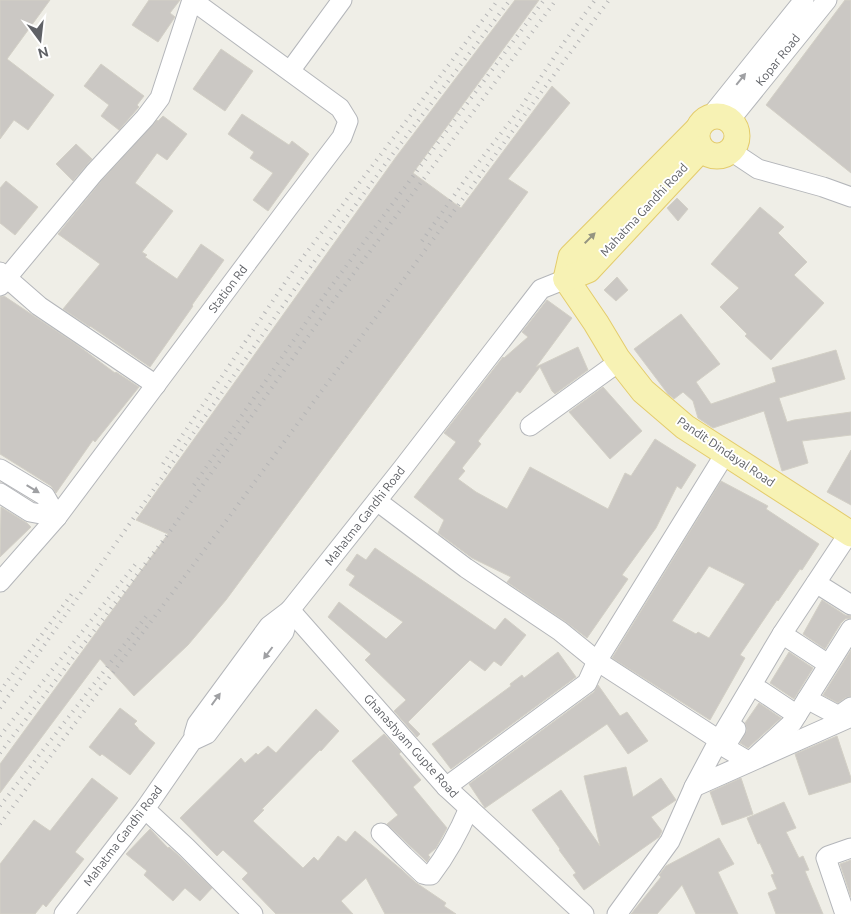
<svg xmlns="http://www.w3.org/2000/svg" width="851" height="914" font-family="Ubuntu,sans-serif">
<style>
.building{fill:#cbc8c4;stroke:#d3d0c6;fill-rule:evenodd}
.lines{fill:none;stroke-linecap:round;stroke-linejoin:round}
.minor-casing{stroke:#b4b6ba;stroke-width:21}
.major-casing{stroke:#e4cc6c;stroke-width:27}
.minor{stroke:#fff;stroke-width:19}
.major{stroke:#f7f2b4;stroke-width:25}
.rail{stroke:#b5b5b6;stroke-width:4;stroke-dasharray:1 6;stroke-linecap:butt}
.oneway{fill:#9fa0a3}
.oneway2{fill:#949481}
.labels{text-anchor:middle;stroke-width:4;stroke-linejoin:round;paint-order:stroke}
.street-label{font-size:12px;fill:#5f6166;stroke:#fff}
</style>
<rect width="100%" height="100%" fill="#efeee7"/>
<g class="building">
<polygon points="0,0 50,0 7,59 54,95 28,130 14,120 0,139"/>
<polygon points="149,0 180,0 170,13 175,17 158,42 132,25"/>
<polygon points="515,0 539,0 413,173 461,208 552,86 570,103 508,179 528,192 226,600 188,645 134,696 100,659 0,793 0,764 168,534 136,520 396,157"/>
<polygon points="845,0 851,0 851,173 766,105"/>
<polygon points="221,49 253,71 225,111 193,89"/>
<polygon points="101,64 144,96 137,105 139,107 119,130 101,116 109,105 84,86"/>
<polygon points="242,114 289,145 292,141 309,154 268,211 253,200 273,173 250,158 254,152 228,134"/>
<polygon points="163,116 187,134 167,160 157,153 135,183 173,211 142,252 147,255 145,257 177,279 201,244 224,260 192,305 193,306 150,367 90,326 90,327 63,309 100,264 58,234 102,180 157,120 158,121"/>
<polygon points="76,144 92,159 73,181 56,164"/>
<polygon points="6,181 38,207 15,235 0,223 0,188"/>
<polygon points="677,198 688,209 678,221 667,208"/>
<polygon points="760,207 784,227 778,233 807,262 794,275 824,303 771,360 745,336 747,334 720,307 739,288 711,264"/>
<polygon points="617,277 628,290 616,301 604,290"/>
<polygon points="4,296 76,344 115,373 116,372 139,387 95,442 93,440 56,493 51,486 0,454 0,297"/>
<polygon points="547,300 572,318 536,367 578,347 588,370 555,394 552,391 540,367 520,393 517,391 478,441 481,444 462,468 465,471 458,479 476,492 507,509 530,467 608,509 625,473 631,476 655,439 696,465 681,489 677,486 656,528 622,575 628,579 587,638 566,622 507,582 511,577 472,558 438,533 444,520 414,497 456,442 444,433 503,357 504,358 528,337 522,332"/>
<polygon points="681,314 720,364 696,382 711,404 776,382 772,368 836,350 845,379 779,398 787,422 794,420 851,412 851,435 802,441 808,463 782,471 764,411 713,428 698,418 693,401 683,392 674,399 668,394 634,349"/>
<polygon points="603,387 642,431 610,459 569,412"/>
<polygon points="851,450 851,505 827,492"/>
<path d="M721,481l47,25 -2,3 53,35 -17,26 -2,-1 -22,32 -1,-1 -37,55 5,3 -35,62 -98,-62zM709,566l36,18 -36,54 -11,-6 -2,2 -24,-13z"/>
<polygon points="1,507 27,523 31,527 0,557"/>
<polygon points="375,548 495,630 505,618 526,635 501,666 494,661 485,671 470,660 408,722 420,734 417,737 394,711 406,700 365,660 371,654 328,617 339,602 386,639 403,622 349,585 355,576 346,570 357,554 366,560"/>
<polygon points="822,600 845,615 851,616 851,618 845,619 841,623 825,649 803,634"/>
<polygon points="851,650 851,696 845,698 838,703 823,695"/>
<polygon points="558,652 576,677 451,769 432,744 511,686 510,684 522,675 524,678"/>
<polygon points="789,652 813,668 794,699 770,683"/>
<polygon points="598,685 620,716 627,712 648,741 628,754 607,724 485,808 469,784 594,692"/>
<polygon points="759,703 781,718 748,748 740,743 747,730 745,723"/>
<polygon points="120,708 137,721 134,724 138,728 138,729 155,743 130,775 102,754 100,756 89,747"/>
<polygon points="316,709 339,731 321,751 320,750 262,809 264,810 253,821 303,868 314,857 318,861 338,836 346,842 355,831 402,870 415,882 446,903 444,906 456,914 385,914 366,878 341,901 353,914 276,914 242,879 248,873 223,850 217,856 180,818 241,758 245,763 256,753 258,755 268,746 276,753"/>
<polygon points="384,734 401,752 399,754 421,780 413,787 447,828 436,848 428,855 430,857 427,862 387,824 398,815 352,761"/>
<polygon points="837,736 851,778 851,782 809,795 795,754"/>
<polygon points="626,767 633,797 661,778 676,800 651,817 662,831 659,837 584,890 573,875 576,873 559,850 560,849 532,810 561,790 600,846 584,776"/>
<polygon points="92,778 118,798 75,852 84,859 46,907 43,904 35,914 0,914 0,864 34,820 50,831"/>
<polygon points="741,778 753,814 722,825 710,792"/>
<polygon points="784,802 796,828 786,832 799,858 803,856 809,870 805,871 823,914 776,914 768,893 777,889 771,875 774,874 760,843 758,844 747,818"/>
<polygon points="150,829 168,848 169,847 178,855 212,888 200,901 185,888 173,901 144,875 147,871 126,854"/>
<polygon points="719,838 734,864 718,872 738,914 696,914 682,885 657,914 631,914 661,877 659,875 666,866"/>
<polygon points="851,860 851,897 840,864"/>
</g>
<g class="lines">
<g class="minor-casing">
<g id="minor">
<polyline points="290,71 342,0"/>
<polyline points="710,117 804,0"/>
<polyline points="730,120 827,0"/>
<polyline points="731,151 758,169 823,187 851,197"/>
<polyline points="0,272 39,306 156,385"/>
<polyline points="0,286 94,173 145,118 160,98 192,0"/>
<polyline points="530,426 620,361"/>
<polyline points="0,469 45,496 57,517"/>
<polyline points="0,493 30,512 57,517"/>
<polyline points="377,501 466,568 560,631 597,661 719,740"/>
<polyline points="0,582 57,517 288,208 342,137 348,121 340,108 192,0"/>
<polyline points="816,583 851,605"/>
<polyline points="290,610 446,787 584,914"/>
<polyline points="782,634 828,664"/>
<polyline points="807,699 837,715 841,714 851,707"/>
<polyline points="797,715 851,629"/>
<polyline points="736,729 726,745 726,748 748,761 753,759 792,723 797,715 761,691"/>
<polyline points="194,734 197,724 269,626 290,610"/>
<polyline points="446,787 587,683 597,661 725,454"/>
<polyline points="694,787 851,717"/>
<polyline points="145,809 186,847 253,914"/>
<path d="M381,833l23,23 19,18 4,1h4c16,-21 28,-43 38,-67"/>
<polyline points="64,914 145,809 192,741 207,734 284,632 290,610 402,469 541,289 566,279"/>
<polyline points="617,914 670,841 694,787 719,740 782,634 849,533"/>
<polyline points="845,914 826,858 828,856 851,848"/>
</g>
</g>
<g class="major-casing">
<g id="major">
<circle cx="717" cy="136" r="20"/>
<polyline points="566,279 596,323 617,358 643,391 685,427 851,534"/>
<polyline points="566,279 571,257 697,130"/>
<polyline points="566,279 588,270 701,149"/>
</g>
</g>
<use href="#minor" class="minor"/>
<use href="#major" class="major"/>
<g class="rail">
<polyline points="422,241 465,180 519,110 565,41 595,0"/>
<polyline points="163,464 297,265 498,0"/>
<polyline points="194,485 327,292 544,0"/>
<polyline points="0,691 74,591"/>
<polyline points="0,708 306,273 389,159 510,0"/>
<polyline points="0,736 138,561"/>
<polyline points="0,753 168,534 334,300 556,0"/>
<polyline points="0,806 148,614"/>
<polyline points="0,824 229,517 609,0"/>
</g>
</g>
<defs><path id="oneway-solid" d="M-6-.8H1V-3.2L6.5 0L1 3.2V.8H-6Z" transform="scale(1.25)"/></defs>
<g class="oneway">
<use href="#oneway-solid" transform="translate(741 79) rotate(-51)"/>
<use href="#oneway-solid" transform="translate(33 489) rotate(31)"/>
<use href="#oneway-solid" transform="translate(268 653) rotate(127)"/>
<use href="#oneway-solid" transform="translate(216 699) rotate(-54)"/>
</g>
<use class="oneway2" href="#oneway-solid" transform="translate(590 238) rotate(-45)"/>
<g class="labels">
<g class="street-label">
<text transform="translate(778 60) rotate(-51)" y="4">Kopar Road</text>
<text transform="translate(644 210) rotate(-47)" y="4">Mahatma Gandhi Road</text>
<text transform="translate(228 289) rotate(-53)" y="4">Station Rd</text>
<text transform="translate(726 452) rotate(34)" y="4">Pandit Dindayal Road</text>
<text transform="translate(365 516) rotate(-52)" y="4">Mahatma Gandhi Road</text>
<text transform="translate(411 746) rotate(48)" y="4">Ghanashyam Gupte Road</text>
<text transform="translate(123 836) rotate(-53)" y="4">Mahatma Gandhi Road</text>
</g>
</g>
<g transform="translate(40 40) rotate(165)" stroke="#ffffff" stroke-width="4" paint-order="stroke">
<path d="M0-4L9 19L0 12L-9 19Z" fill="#5f6166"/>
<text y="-8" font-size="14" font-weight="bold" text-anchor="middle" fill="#5f6166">N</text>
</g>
</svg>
